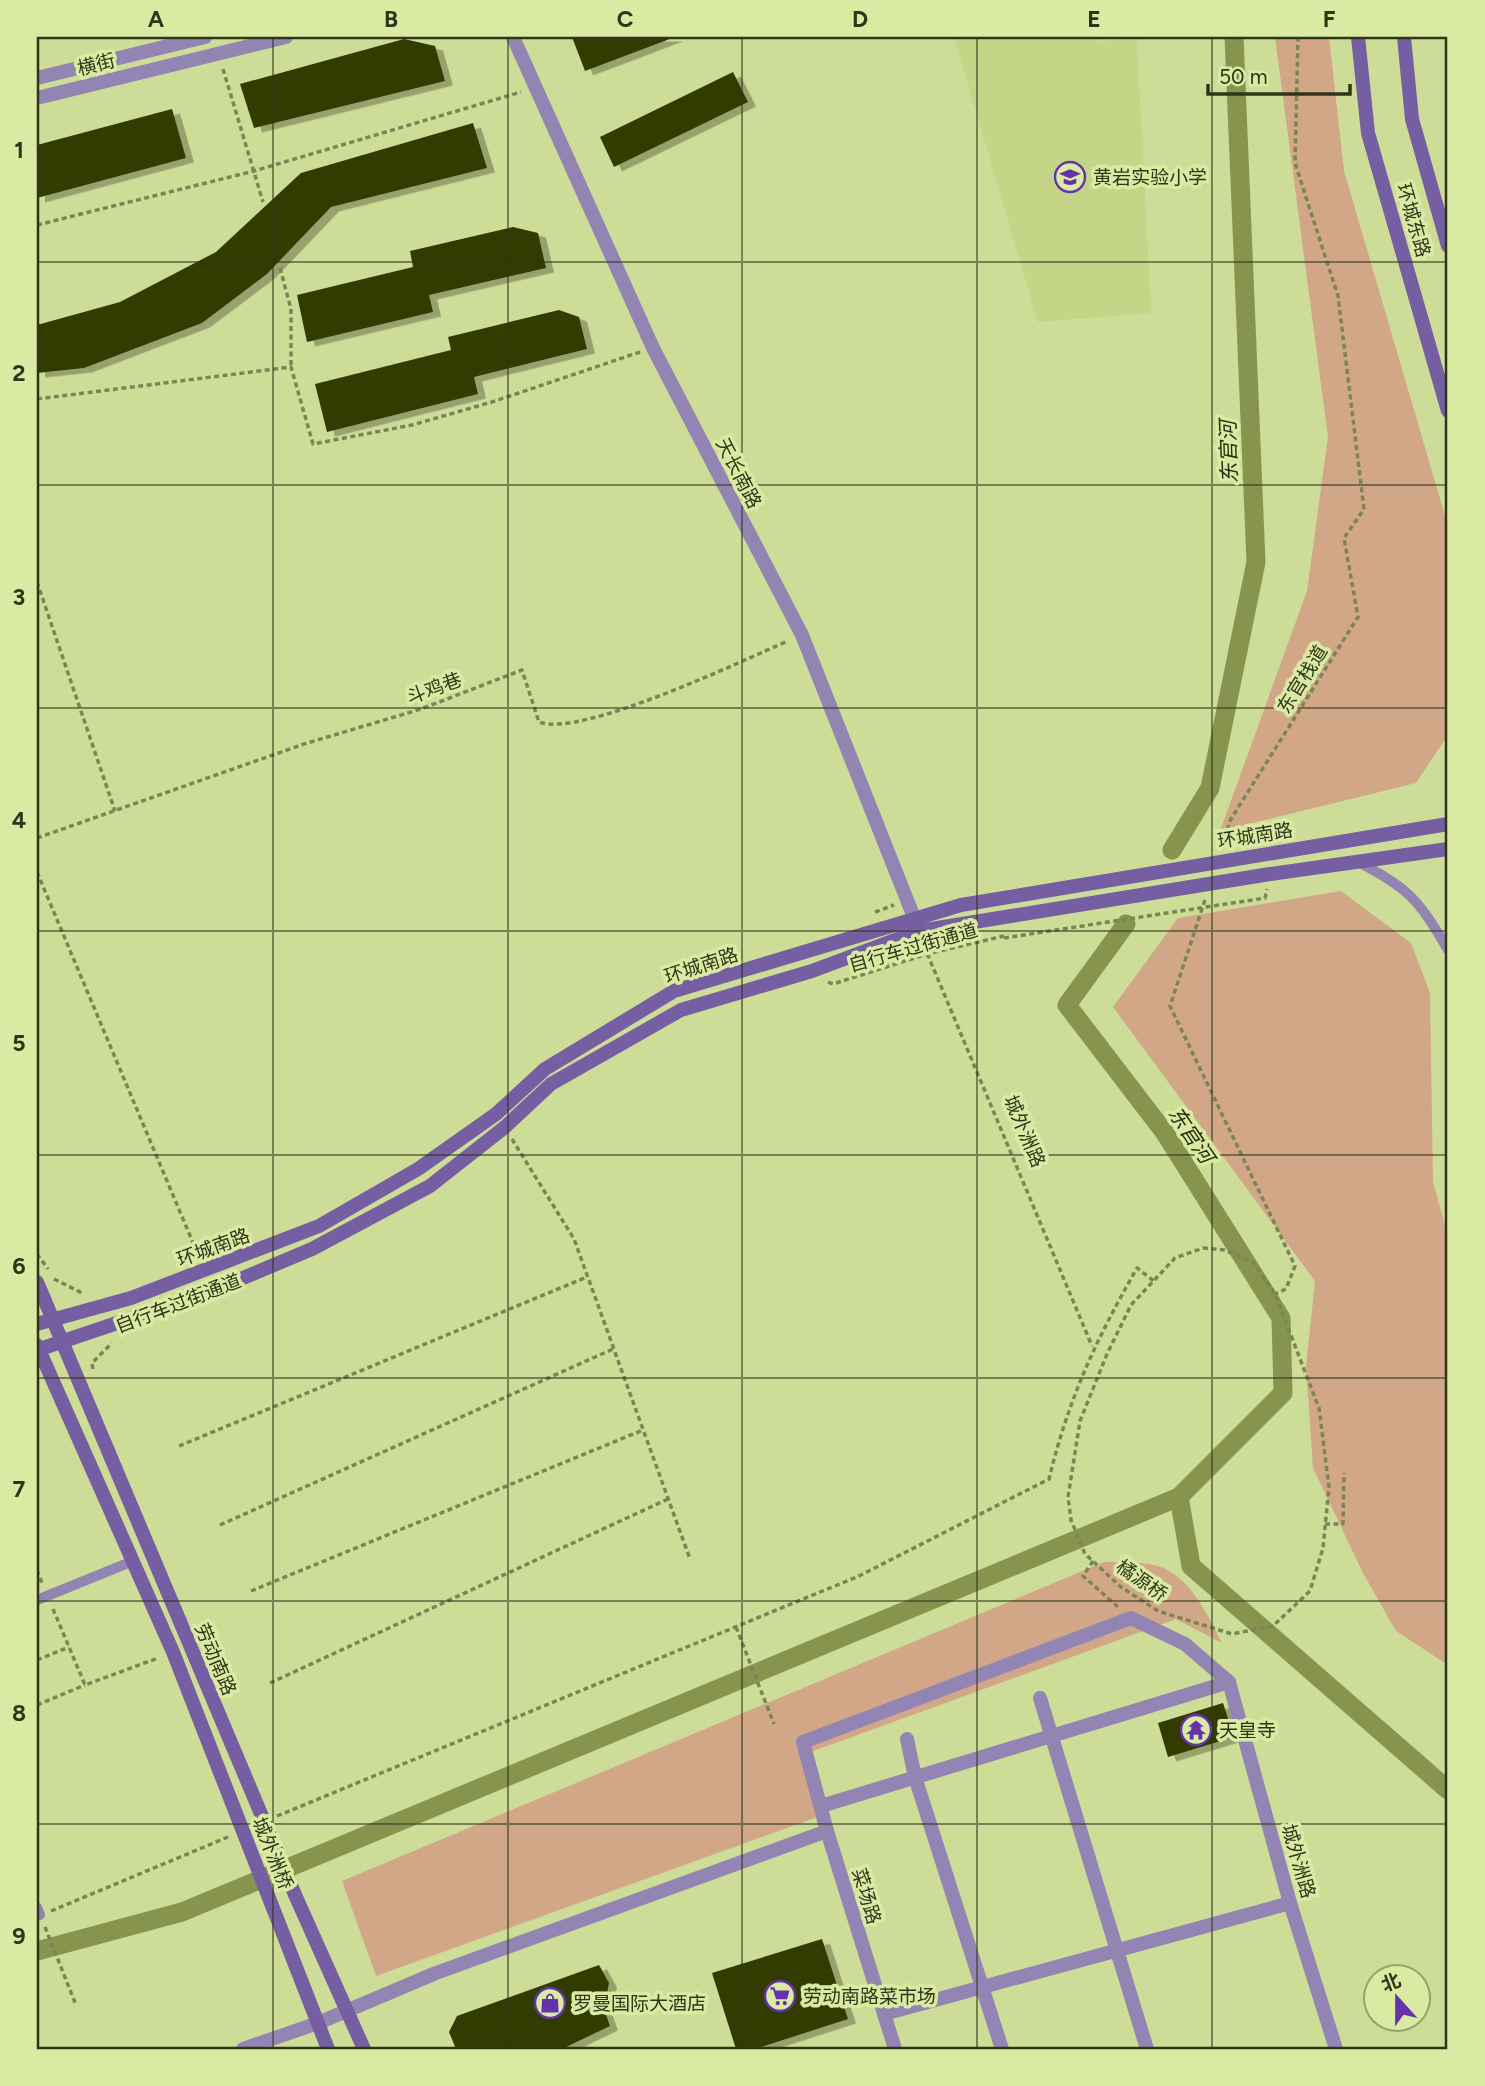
<svg xmlns="http://www.w3.org/2000/svg" width="1485" height="2086" font-family="Figtree,'Noto Sans SC',sans-serif">
<style>
.built{fill:#c5d587}
.green{fill:#d1a787}
.lines{fill:none;stroke-linecap:round;stroke-linejoin:round}
.canal{stroke:#87944e;stroke-width:19}
.building{fill:#323a01;filter:url(#shadow)}
.path{stroke:#7a8555;stroke-width:3.5;stroke-dasharray:5 3.5;stroke-linecap:butt}
.service{stroke:#9385b3;stroke-width:10}
.minor{stroke:#9385b3;stroke-width:14}
.tertiary{stroke:#9385b3;stroke-width:14}
.secondary{stroke:#755ea1;stroke-width:14}
.grid{fill:none;stroke:#2f3519;stroke-width:2;stroke-opacity:0.55}
.labels{text-anchor:middle;stroke-width:7;stroke-linejoin:round;paint-order:stroke}
.street-label{font-size:19px;fill:#2f3519;stroke:#daeaa3}
.poi-label{font-size:19px;fill:#2f3519;stroke:#daeaa3;text-anchor:start}
.water-label{font-size:21px;font-style:italic;fill:#292e0f;stroke:#daeaa3}
.neatline{fill:none;stroke:#2f3519;stroke-width:2.5}
.grid-label{font-size:23px;text-anchor:middle;font-weight:bold;fill:#2f3519}
</style>
<defs>
<filter id="shadow"><feDropShadow dx="8" dy="4.5" stdDeviation="0" flood-color="#0004"/></filter>
</defs>
<rect width="100%" height="100%" fill="#cddc96"/>
<polygon class="built" points="954,37 1096,37 1098,41 1137,39 1151,313 1038,322"/>
<g class="green">
<polygon points="1275,37 1329,37 1344,171 1448,526 1448,735 1416,783 1220,831 1307,591 1328,437"/>
<polygon points="1341,891 1411,943 1430,993 1433,1182 1448,1236 1448,1665 1396,1631 1363,1573 1313,1468 1306,1366 1315,1281 1113,1007 1178,918"/>
<path d="M1104,1562c15,0 30,0 45,2 39,6 57,48 73,79l-46,-24 -371,135 18,61 -447,161 -34,-95z"/>
</g>
<g class="lines">
<g class="canal">
<polyline points="1172,850 1210,788 1256,562 1234,37"/>
<polyline points="1179,1497 1191,1566 1448,1790"/>
<polyline points="37,1951 182,1912 1179,1497 1283,1393 1281,1318 1165,1133 1067,1005 1126,924"/>
</g>
</g>
<g class="building">
<polygon points="572,37 675,37 585,71"/>
<polygon points="404,39 435,46 445,81 254,128 240,84"/>
<polygon points="733,72 748,102 614,167 600,137"/>
<polygon points="172,109 186,158 37,198 37,145"/>
<polygon points="473,123 487,168 331,207 267,274 202,323 84,368 37,373 37,325 120,302 216,252 301,173"/>
<polygon points="513,227 538,233 546,268 429,295 433,312 307,342 297,295 413,267 410,251"/>
<polygon points="559,310 579,317 587,349 474,377 478,394 327,432 315,384 451,350 448,337"/>
<polygon points="1223,1703 1234,1737 1168,1757 1158,1723"/>
<polygon points="822,1939 848,2019 755,2049 736,2049 712,1973"/>
<polygon points="599,1965 609,1983 604,2009 610,2026 562,2049 456,2049 449,2032 457,2016"/>
</g>
<g class="lines">
<g class="path">
<polyline points="223,69 263,202"/>
<polyline points="37,225 254,171 521,92"/>
<polyline points="280,268 291,309 291,367"/>
<polyline points="37,399 291,367 313,444 412,425 492,402 640,352"/>
<polyline points="37,582 115,811"/>
<path d="M37,838l267,-94 117,-35 101,-39 17,52c42,16 202,-61 249,-81"/>
<polyline points="1222,846 1231,819 1358,617 1344,538 1364,509 1338,296 1295,163 1298,37"/>
<polyline points="37,872 199,1257"/>
<polyline points="1205,900 1170,1006 1295,1266 1286,1289 1275,1294"/>
<polyline points="875,912 894,905"/>
<polyline points="1004,938 1265,898 1267,889"/>
<polyline points="924,946 1092,1346"/>
<polyline points="828,982 833,984 927,954 1004,936"/>
<polyline points="512,1139 574,1239 690,1559"/>
<polygon points="1203,1248 1224,1250 1253,1262 1275,1294 1319,1408 1329,1487 1323,1548 1310,1591 1273,1626 1232,1634 1158,1611 1121,1587 1085,1554 1071,1520 1068,1497 1080,1421 1107,1354 1131,1305 1175,1258"/>
<polyline points="37,1254 48,1269"/>
<polyline points="54,1279 84,1294"/>
<polyline points="93,1369 92,1363 112,1343"/>
<polyline points="179,1446 587,1277"/>
<polyline points="1325,1524 1343,1524 1344,1473"/>
<polyline points="220,1525 613,1349"/>
<polyline points="1093,1561 1083,1576 1118,1607"/>
<polyline points="37,1570 42,1583"/>
<polyline points="251,1591 643,1430"/>
<polyline points="53,1609 85,1685 158,1658"/>
<polyline points="736,1627 774,1724"/>
<polyline points="37,1660 69,1647"/>
<polyline points="270,1683 668,1499"/>
<polyline points="37,1705 85,1685"/>
<path d="M277,1816l582,-240 190,-97c20,-82 47,-139 88,-211l17,13"/>
<polyline points="51,1911 228,1837"/>
<polyline points="45,1927 76,2005"/>
</g>
<g class="service">
<path d="M1356,861c52,26 63,39 92,89"/>
<polyline points="37,1600 133,1561"/>
<polyline points="37,1907 40,1915"/>
</g>
<g class="minor">
<polyline points="1229,1682 1290,1903 1336,2049"/>
<polyline points="1040,1698 1147,2049"/>
<polyline points="907,1739 915,1777 1002,2049"/>
<polyline points="821,1806 1229,1682"/>
<polyline points="884,2014 1290,1903"/>
<polyline points="243,2049 318,2023 436,1973 827,1831"/>
<polyline points="895,2049 827,1831 803,1742 1131,1618 1185,1644 1229,1682"/>
</g>
<g class="tertiary">
<polyline points="513,37 653,348 802,635 919,930"/>
<polyline points="37,78 205,37"/>
<polyline points="37,98 286,37"/>
</g>
<g class="secondary">
<polyline points="1358,37 1368,133 1448,411"/>
<polyline points="1404,37 1412,119 1448,246"/>
<polyline points="37,1282 296,1897 364,2049"/>
<polyline points="37,1324 131,1298 319,1226 418,1169 496,1114 545,1069 674,991 961,905 1448,824"/>
<polyline points="37,1345 173,1652 328,2049"/>
<polyline points="37,1350 212,1291 312,1249 430,1186 505,1127 551,1084 681,1010 812,971 919,931 1270,874 1448,849"/>
</g>
</g>
<path class="grid" d="M273,37v2012M508,37v2012M742,37v2012M977,37v2012M1212,37v2012M37,262h1411M37,485h1411M37,708h1411M37,931h1411M37,1155h1411M37,1378h1411M37,1601h1411M37,1824h1411"/>
<defs>
<g id="school-ring" transform="scale(1.575)"><circle r="9.5" fill="#daeaa3" stroke="#6532a9" stroke-width="1.5"/><path d="M0-5L7-2L0 1L-7-2ZM-4 1L0 2.5L4 1V4Q0 6-4 4Z" fill="#6532a9"/></g>
<g id="temple-ring" transform="scale(1.575)"><circle r="9.5" fill="#daeaa3" stroke="#6532a9" stroke-width="1.5"/><path d="M0-6L5-2H3V0L6.5 2.5H4V6H1.5V3h-3V6H-4V2.5H-6.5L-3 0V-2H-5Z" fill="#6532a9"/></g>
<g id="supermarket-ring" transform="scale(1.575)"><circle r="9.5" fill="#daeaa3" stroke="#6532a9" stroke-width="1.5"/><path d="M-6-5.5h2.5l.6 2H6L4.5 2H-2.5L-4.4-4H-6ZM-1.5 3.2a1.3 1.3 0 1 0 .1 0ZM3 3.2a1.3 1.3 0 1 0 .1 0Z" fill="#6532a9"/></g>
<g id="shop-ring" transform="scale(1.575)"><circle r="9.5" fill="#daeaa3" stroke="#6532a9" stroke-width="1.5"/><path d="M-5-2.5h2.3a2.7 3.5 0 0 1 5.4 0H5L5.5 6h-11ZM-1.5-2.5h3a1.5 2.3 0 0 0-3 0Z" fill="#6532a9"/></g>
</defs>
<g fill-rule="evenodd">
<use href="#school-ring" x="1070" y="177"/>
<use href="#temple-ring" x="1196" y="1730"/>
<use href="#supermarket-ring" x="780" y="1996"/>
<use href="#shop-ring" x="550" y="2003"/>
</g>
<g class="labels">
<g class="street-label">
<text transform="translate(96 64) rotate(-14)" y="7">横街</text>
<text transform="translate(1414 220) rotate(74)" y="7">环城东路</text>
<text transform="translate(739 473) rotate(63)" y="7">天长南路</text>
<text transform="translate(1302 679) rotate(-58)" y="7">东官栈道</text>
<text transform="translate(434 688) rotate(-20)" y="7">斗鸡巷</text>
<text transform="translate(1255 835) rotate(-9)" y="7">环城南路</text>
<text transform="translate(913 947) rotate(-16)" y="7">自行车过街通道</text>
<text transform="translate(701 965) rotate(-18)" y="7">环城南路</text>
<text transform="translate(1025 1131) rotate(67)" y="7">城外洲路</text>
<text transform="translate(213 1247) rotate(-20)" y="7">环城南路</text>
<text transform="translate(178 1303) rotate(-21)" y="7">自行车过街通道</text>
<text transform="translate(1142 1580) rotate(35)" y="7">橘源桥</text>
<text transform="translate(216 1659) rotate(67)" y="7">劳动南路</text>
<text transform="translate(273 1853) rotate(68)" y="7">城外洲桥</text>
<text transform="translate(1299 1861) rotate(74)" y="7">城外洲路</text>
<text transform="translate(867 1896) rotate(73)" y="7">菜场路</text>
</g>
<g class="poi-label">
<text x="1093" y="184">黄岩实验小学</text>
<text x="1219" y="1737">天皇寺</text>
<text x="803" y="2003">劳动南路菜市场</text>
<text x="573" y="2010">罗曼国际大酒店</text>
</g>
<g class="water-label">
<text transform="translate(1229 452) rotate(-92)" y="7">东官河</text>
<text transform="translate(1191 1135) rotate(56)" y="7">东官河</text>
</g>
</g>
<rect width="1485" height="2086" fill="none" stroke="#daeaa3" stroke-width="77"/>
<g transform="translate(1397 1998) rotate(339)"><circle r="33" fill="#daeaa3" stroke="#96a26c" stroke-width="2"/>
<path d="M0-5L12 26L0 18L-12 26Z" fill="#6532a9"/>
<text y="-10" font-size="19" font-weight="bold" text-anchor="middle" fill="#2f3519">北</text>
</g>
<path d="M1208 84v10h142v-10" fill="none" stroke="#2f3519" stroke-width="3.5"/>
<text x="1219" y="84" font-size="21" fill="#2f3519" stroke="#daeaa3" stroke-width="5" paint-order="stroke">50 m</text>
<rect x="38" y="38" width="1408" height="2010" class="neatline"/>
<g class="grid-label">
<text x="156" y="27">A</text>
<text x="391" y="27">B</text>
<text x="625" y="27">C</text>
<text x="860" y="27">D</text>
<text x="1094" y="27">E</text>
<text x="1329" y="27">F</text>
<text x="19" y="158">1</text>
<text x="19" y="381">2</text>
<text x="19" y="605">3</text>
<text x="19" y="828">4</text>
<text x="19" y="1051">5</text>
<text x="19" y="1274">6</text>
<text x="19" y="1497">7</text>
<text x="19" y="1721">8</text>
<text x="19" y="1944">9</text>
</g>
</svg>
